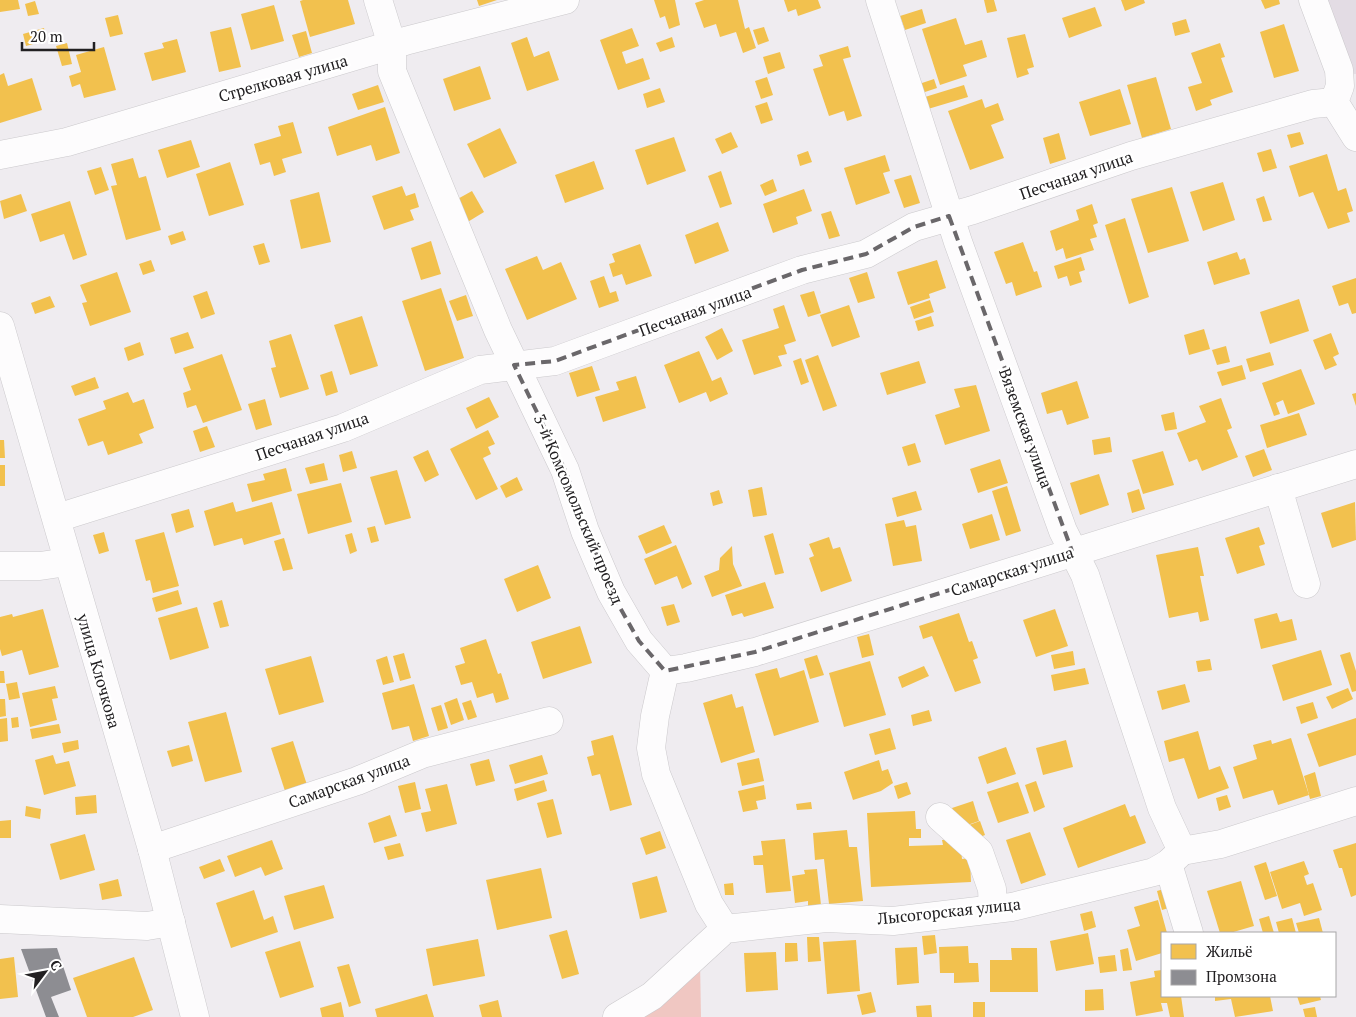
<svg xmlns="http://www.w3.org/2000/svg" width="1356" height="1017" font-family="'PT Serif',serif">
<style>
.built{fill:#e3dce4}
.green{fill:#f0c7c2}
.homes{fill:#f2c14e}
.industry{fill:#8d8d92}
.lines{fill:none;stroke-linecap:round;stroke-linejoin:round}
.minor-casing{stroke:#cbc9cc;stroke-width:29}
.minor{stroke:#fdfcfd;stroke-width:28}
.marked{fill:none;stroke:#6a676a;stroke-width:4;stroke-dasharray:10 6;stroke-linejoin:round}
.labels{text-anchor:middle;stroke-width:5;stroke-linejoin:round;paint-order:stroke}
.street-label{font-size:16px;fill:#222022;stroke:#fff}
</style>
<rect width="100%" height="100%" fill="#efecf0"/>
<polygon class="built" points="1320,0 1356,0 1356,74 1351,74"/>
<polygon class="green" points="700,960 701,1017 629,1017"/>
<g class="homes">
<polygon points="0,0 18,0 20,9 0,12"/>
<polygon points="303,0 348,0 355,24 310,37 300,1"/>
<polygon points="477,0 497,0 479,6"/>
<polygon points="654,0 675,0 680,25 669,29 665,16 660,18"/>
<polygon points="704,0 738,0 745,29 749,27 756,48 743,53 736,32 720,37 716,24 704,28 695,3"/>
<polygon points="784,0 818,0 821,8 798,16 796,9 788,12"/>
<polygon points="984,0 994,0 997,11 987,13"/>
<polygon points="1121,0 1144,0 1145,3 1125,11"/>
<polygon points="1261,0 1279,0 1280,4 1265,9"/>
<polygon points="35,1 39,14 28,16 25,4"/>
<polygon points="274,5 284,41 251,50 241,14"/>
<polygon points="1095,7 1102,26 1069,38 1062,18"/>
<polygon points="922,9 926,23 905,30 900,16"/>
<polygon points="118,15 123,34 110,37 105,18"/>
<polygon points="956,18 965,45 982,40 987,57 963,65 967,76 940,85 922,29"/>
<polygon points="1186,19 1190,32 1175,36 1172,23"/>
<polygon points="1284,24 1299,71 1274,78 1260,32"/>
<polygon points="231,27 241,67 219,72 210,32"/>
<polygon points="764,27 769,41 758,45 753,30"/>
<polygon points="44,28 47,40 26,46 23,34"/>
<polygon points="632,28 639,46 622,52 626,64 643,58 650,79 618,90 600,40"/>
<polygon points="306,31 312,53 299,57 292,35"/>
<polygon points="1025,34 1034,67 1027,69 1029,74 1017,78 1007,38"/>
<polygon points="527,37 534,57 549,51 559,80 527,91 511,43"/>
<polygon points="672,37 675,47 660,52 656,43"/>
<polygon points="177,39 186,72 152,81 144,53 164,48 162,43"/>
<polygon points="67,43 72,64 62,66 56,46"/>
<polygon points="1220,43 1225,57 1221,58 1233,92 1210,100 1212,105 1196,111 1188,87 1202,83 1191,53"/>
<polygon points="848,46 851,57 843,59 862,116 847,121 844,111 829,116 813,69 823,66 819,55"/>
<polygon points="104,47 116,90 84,98 80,84 72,87 69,76 81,72 76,55"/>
<polygon points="780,52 785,68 768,74 763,57"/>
<polygon points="480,66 491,99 454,111 443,79"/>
<polygon points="4,73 8,86 32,78 42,110 0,123 0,75"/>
<polygon points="767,77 773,95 761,99 755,81"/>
<polygon points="1156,77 1171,129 1142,138 1127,85"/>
<polygon points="934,79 937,88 922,93 919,84"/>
<polygon points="378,85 384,102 358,110 352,94"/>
<polygon points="964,85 968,97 928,109 925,97"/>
<polygon points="660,88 665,102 647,108 643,94"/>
<polygon points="1120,89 1131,124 1090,136 1079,102"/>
<polygon points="982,99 985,108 998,103 1004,120 991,125 1004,158 970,170 948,111"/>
<polygon points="767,102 773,120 761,124 755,106"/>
<polygon points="385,107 400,153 376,161 371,145 337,156 328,127"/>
<polygon points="293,122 302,153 282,159 286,172 274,176 270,162 260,165 254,144 281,136 278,126"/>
<polygon points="500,128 517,163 484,178 467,144"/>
<polygon points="731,132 738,147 722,154 715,139"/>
<polygon points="1300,132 1304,144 1291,148 1287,135"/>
<polygon points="1059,133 1066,159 1050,164 1043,138"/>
<polygon points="674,137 686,171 647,185 635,150"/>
<polygon points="191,140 200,167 167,178 158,150"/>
<polygon points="1271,149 1277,168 1263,172 1257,153"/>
<polygon points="808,151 812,162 800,166 797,155"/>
<polygon points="1327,154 1338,191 1346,188 1353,211 1347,213 1350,222 1328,229 1313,192 1299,197 1289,166"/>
<polygon points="885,155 890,171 883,173 890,193 856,205 844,168"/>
<polygon points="133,158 139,178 146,176 161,230 126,240 111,186 117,185 111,164"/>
<polygon points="594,161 604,189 565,203 555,175"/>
<polygon points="230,162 244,205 209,216 196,174"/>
<polygon points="101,167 109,190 95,195 87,171"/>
<polygon points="721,171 732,204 720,208 708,176"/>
<polygon points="911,175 920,203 904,208 894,180"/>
<polygon points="773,179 777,191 765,196 760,185"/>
<polygon points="1223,182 1235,220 1203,231 1190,192"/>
<polygon points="402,186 406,196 415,193 419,207 410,210 414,220 384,230 372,196"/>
<polygon points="1172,187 1189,241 1148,253 1131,199"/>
<polygon points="804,189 812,211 796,217 798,224 773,233 763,204"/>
<polygon points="472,191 484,212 466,223 454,201"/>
<polygon points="319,192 331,242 301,249 290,200"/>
<polygon points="21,194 27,211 4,219 0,201"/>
<polygon points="1264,196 1272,220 1263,222 1256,199"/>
<polygon points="70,201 87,255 73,260 64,234 40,242 31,214"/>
<polygon points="1092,204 1098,223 1093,225 1097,237 1090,239 1094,250 1066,259 1063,248 1056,251 1050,231 1079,220 1076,210"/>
<polygon points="831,211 840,236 829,239 821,214"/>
<polygon points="1125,218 1149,297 1129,304 1105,225"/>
<polygon points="718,222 729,251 695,264 685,235"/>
<polygon points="183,231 186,240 171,245 168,236"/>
<polygon points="431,241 441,274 421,280 411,248"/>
<polygon points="1023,242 1034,272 1037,271 1042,287 1016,296 1012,282 1006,284 994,252"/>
<polygon points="264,243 270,262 259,265 253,246"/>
<polygon points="640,244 652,276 626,285 622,274 613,277 609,264 615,262 612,254"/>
<polygon points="1237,252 1240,260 1245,258 1250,274 1214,285 1207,262"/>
<polygon points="537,256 543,270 561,262 577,299 527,320 505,269"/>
<polygon points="1081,257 1085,270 1079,272 1082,282 1070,286 1067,276 1058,279 1054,266"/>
<polygon points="151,260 155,271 143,275 139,264"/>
<polygon points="937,260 946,288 929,294 930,298 908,305 897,272"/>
<polygon points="117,272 131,312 90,326 82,303 87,302 80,285"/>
<polygon points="867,272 875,298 858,303 849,278"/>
<polygon points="604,276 610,293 616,291 619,301 599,308 590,281"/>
<polygon points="1356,278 1356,313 1352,314 1348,303 1339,306 1332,286"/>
<polygon points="441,288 464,358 425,371 402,301"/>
<polygon points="207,291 215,314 201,319 193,296"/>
<polygon points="814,291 821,313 808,317 800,295"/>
<polygon points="466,295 473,316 457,321 449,301"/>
<polygon points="50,296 55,307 35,314 31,303"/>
<polygon points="1299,299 1309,331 1270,344 1260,312"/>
<polygon points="930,300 934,312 914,319 910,307"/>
<polygon points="784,305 796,341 784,345 787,354 778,356 782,366 754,375 742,340 779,328 773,309"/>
<polygon points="849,305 860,337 832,347 820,315"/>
<polygon points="362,316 378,366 350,375 334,325"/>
<polygon points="931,316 934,326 918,331 915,321"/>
<polygon points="722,328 733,351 717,360 705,337"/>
<polygon points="1204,329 1210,349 1189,355 1184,335"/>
<polygon points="188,332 194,348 175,354 170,338"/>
<polygon points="1331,333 1339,354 1333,357 1337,365 1325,370 1313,340"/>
<polygon points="291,334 309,389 280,398 271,368 276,367 269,341"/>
<polygon points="140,342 144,355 128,361 124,348"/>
<polygon points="1226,346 1230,362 1217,365 1212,350"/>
<polygon points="699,351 712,381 721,377 728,394 710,402 706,392 679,403 664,365"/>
<polygon points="1270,352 1274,365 1250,372 1246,359"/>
<polygon points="222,354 242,410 203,423 196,405 187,408 183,393 191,390 183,368"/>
<polygon points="818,355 837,406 823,411 805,360"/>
<polygon points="801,358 809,382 801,385 793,361"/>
<polygon points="919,361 926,383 887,395 880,373"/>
<polygon points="1242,365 1246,379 1222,386 1217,372"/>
<polygon points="592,366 600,390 577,397 569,373"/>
<polygon points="1301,369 1315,404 1288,414 1283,400 1276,403 1280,414 1274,416 1262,383"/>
<polygon points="332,371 338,392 326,396 320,375"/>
<polygon points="636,376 646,408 603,422 595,397 619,390 616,382"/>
<polygon points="95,377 99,388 75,396 71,386"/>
<polygon points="1077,381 1089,418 1067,425 1062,410 1047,414 1041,393"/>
<polygon points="976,385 990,431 945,445 935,415 960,407 954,389"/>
<polygon points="128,392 133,403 144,399 154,428 139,434 143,443 108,455 103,441 88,446 78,419 106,409 103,401"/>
<polygon points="1356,393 1356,406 1352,394"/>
<polygon points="489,397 499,417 476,429 466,408"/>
<polygon points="1221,398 1232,428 1227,430 1238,457 1202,471 1197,459 1189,462 1177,433 1206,422 1199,406"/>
<polygon points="265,399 272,425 256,430 248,404"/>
<polygon points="1174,412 1177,429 1165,431 1161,415"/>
<polygon points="1299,413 1307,435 1267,448 1260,425"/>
<polygon points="207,426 215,447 200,452 193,431"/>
<polygon points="488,430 495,444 488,447 491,454 483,458 498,489 476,500 450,449"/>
<polygon points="1110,437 1112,452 1094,455 1092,440"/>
<polygon points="0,440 4,440 5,458 0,458"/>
<polygon points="915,443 921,462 908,466 902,447"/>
<polygon points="1264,449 1272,470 1253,477 1245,456"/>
<polygon points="428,450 439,475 425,482 413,457"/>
<polygon points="352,451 357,468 343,472 339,455"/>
<polygon points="1163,451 1174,485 1143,494 1132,460"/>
<polygon points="1000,459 1008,483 978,493 970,469"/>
<polygon points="324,463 328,480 310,484 305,468"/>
<rect x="0" y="465" width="5" height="21"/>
<polygon points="286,468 292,491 252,502 247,484 265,480 263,474"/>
<polygon points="397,470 411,518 385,525 370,477"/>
<polygon points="1099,474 1109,505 1080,515 1070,483"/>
<polygon points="517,477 523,490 506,498 500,486"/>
<polygon points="341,483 352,522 308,534 297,494"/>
<polygon points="1007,486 1021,531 1006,536 992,491"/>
<polygon points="762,487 767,515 753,517 748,490"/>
<polygon points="1139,489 1145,509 1132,513 1127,493"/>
<polygon points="719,490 723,503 713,506 710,493"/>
<polygon points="916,491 922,510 897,517 892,498"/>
<polygon points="233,502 236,512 272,502 281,534 244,545 242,538 214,546 204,511"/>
<polygon points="1355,502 1356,540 1332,548 1321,513"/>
<polygon points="189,509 194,527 176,533 171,514"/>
<polygon points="992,514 1000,540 970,549 962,524"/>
<polygon points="904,520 906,527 916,525 922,561 893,566 885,524"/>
<polygon points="664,525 672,543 646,554 638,536"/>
<polygon points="375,526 379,541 371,543 367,528"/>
<polygon points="1259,527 1265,544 1259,546 1265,565 1237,574 1225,538"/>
<polygon points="104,532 109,551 99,554 93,535"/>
<polygon points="164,532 179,586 153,593 150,580 146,581 135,540"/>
<polygon points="352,533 357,551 350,554 345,535"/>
<polygon points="773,533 784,573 775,575 764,536"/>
<polygon points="829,537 833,549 840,547 852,581 821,592 809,558 814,556 809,544"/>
<polygon points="284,538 293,569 283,571 274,541"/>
<polygon points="676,545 692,584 682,589 677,576 655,585 644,559"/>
<polygon points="732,546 733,564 742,586 712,597 704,576 719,570 720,558"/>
<polygon points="1198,547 1204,576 1200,576 1209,620 1200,622 1198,612 1169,618 1156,555"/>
<polygon points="538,565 551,598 517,612 504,579"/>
<polygon points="765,582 774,608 744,617 742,613 732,616 725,595"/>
<polygon points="178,590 182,604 156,612 152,598"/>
<polygon points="222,600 229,626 220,628 213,603"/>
<polygon points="674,604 680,622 667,626 661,607"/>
<polygon points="197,607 209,648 170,660 158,618"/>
<polygon points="43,609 59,667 29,675 22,650 2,656 0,649 0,617 12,614 13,617"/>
<polygon points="1055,609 1068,646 1036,657 1023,620"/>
<polygon points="959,613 969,642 972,641 978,658 973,660 981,683 955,692 932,636 923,639 919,626"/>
<polygon points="1277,613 1280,622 1292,619 1297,640 1261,649 1254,619"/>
<polygon points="580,626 592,663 543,679 531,642"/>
<polygon points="869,634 874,655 862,658 857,637"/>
<polygon points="486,639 498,674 501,673 509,699 496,703 493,693 477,698 472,682 461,685 455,666 465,663 460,648"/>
<polygon points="1321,650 1332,685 1283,701 1272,665"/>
<polygon points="1073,651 1075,665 1054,669 1051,655"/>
<polygon points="1350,652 1356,671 1356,691 1352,692 1340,655"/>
<polygon points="404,653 411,678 400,681 393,656"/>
<polygon points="817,655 824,675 810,679 804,659"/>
<polygon points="311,656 324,702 279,715 265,669"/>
<polygon points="387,656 394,682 383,685 376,660"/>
<polygon points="1210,659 1212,670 1198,672 1196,661"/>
<polygon points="870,661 886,715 844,727 829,673"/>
<polygon points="924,666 929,676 902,688 898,677"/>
<polygon points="777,668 780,678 804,670 819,722 774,736 755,674"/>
<polygon points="1085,668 1089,684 1054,691 1051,675"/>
<polygon points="0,671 4,671 5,683 0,683"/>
<polygon points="17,682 20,698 9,700 6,684"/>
<polygon points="414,684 429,736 413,741 409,726 392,730 382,693"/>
<polygon points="1185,684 1190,702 1162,710 1157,691"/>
<polygon points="55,686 58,698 52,699 57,720 30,727 22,693"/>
<polygon points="1348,688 1353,699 1332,709 1326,697"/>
<polygon points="732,694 736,708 743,706 755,752 721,763 703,703"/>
<polygon points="457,698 464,720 451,725 444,703"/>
<polygon points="0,699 5,699 6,716 0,717"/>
<polygon points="471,700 477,717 468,720 462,703"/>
<polygon points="1313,702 1318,718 1301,724 1296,707"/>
<polygon points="441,705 448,728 438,731 431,708"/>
<polygon points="929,710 932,721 913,726 911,715"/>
<polygon points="226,712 242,772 205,782 188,722"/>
<polygon points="18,717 19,727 12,728 11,718"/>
<polygon points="7,718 8,741 0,742 0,719"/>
<polygon points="1356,718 1356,755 1319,767 1307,734"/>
<polygon points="59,724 61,733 32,739 30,729"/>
<polygon points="890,728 896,749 875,755 869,734"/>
<polygon points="1198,731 1209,770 1220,766 1229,788 1198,799 1184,758 1169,762 1164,741"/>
<polygon points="613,735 632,805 610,811 600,774 592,776 587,757 594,755 591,741"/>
<polygon points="1291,738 1309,795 1278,805 1273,790 1243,799 1233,767 1257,759 1253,745 1271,740 1272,744"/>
<polygon points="78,740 79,749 64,753 62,743"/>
<polygon points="1066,740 1073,767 1043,775 1036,748"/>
<polygon points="293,741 307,785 285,791 271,748"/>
<polygon points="189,745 193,761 172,767 167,751"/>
<polygon points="1006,747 1016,774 987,784 978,757"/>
<polygon points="53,755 56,764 69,761 76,786 44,795 35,760"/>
<polygon points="542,755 548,774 515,784 509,765"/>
<polygon points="759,758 764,781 742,786 737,763"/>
<polygon points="489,759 495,781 476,786 470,764"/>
<polygon points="879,760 882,771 888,769 893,783 881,791 853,800 844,772"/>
<polygon points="1315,772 1321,796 1310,799 1304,776"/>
<polygon points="544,780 547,791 517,801 514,789"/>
<polygon points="1036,781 1045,807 1034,812 1025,785"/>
<polygon points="415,782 421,809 405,813 398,786"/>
<polygon points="907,782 911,794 898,799 894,786"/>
<polygon points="1018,782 1029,813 998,823 987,792"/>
<polygon points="447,784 457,824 426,832 421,813 431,811 425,789"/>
<polygon points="764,785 766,799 756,801 758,809 743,812 738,791"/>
<polygon points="96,795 97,813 76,815 75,797"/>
<polygon points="1227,795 1231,807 1219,811 1216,798"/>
<polygon points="553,799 562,834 547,838 537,803"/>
<polygon points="973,801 979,821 959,828 952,808"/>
<polygon points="811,802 812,809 797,810 796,804"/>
<polygon points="1125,804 1130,817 1135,815 1146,843 1078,868 1063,828"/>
<polygon points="26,806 41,809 40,819 25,816"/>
<polygon points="915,811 916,829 921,829 921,838 909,838 909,846 943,845 942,840 957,839 961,848 962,859 970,858 971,882 871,887 867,813"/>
<polygon points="390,815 397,836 374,843 368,823"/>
<polygon points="11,820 11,838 0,838 0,821"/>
<polygon points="980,821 985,835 975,839 969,825"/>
<polygon points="847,830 849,847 857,847 863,901 829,904 824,859 815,860 813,833"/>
<polygon points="660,831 666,848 646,855 640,838"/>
<polygon points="1030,832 1046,875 1021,884 1006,840"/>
<polygon points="85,834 95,870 60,880 50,844"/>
<polygon points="785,839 791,891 766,893 763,865 754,865 753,856 763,855 761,841"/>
<polygon points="272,840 283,869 265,876 261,867 235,877 227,856"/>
<polygon points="400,843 404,856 388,860 384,847"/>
<polygon points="1356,843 1356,895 1351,897 1342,868 1339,868 1333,850"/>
<polygon points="220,859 225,871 204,879 199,867"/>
<polygon points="1304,861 1309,874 1304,876 1307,885 1313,883 1322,910 1304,916 1300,903 1282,909 1270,872"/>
<polygon points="1266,862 1277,896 1265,900 1254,866"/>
<polygon points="541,868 552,918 497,930 486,880"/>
<polygon points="817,869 821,905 808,906 808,901 795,903 792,876 805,874 804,870"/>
<polygon points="657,876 667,912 640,919 632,883"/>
<polygon points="118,879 122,896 102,900 99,884"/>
<polygon points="1241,881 1254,926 1230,933 1220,933 1207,891"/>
<polygon points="733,883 734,895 725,895 724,884"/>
<polygon points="324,885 334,918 294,930 284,896"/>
<polygon points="1167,888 1172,907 1162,910 1157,891"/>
<polygon points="254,890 264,920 273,916 278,932 231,948 216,903"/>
<polygon points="1158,900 1167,933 1162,933 1162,953 1136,961 1127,930 1140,926 1134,907"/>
<polygon points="1092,911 1096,927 1084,931 1080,914"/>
<polygon points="1269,916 1274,933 1263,933 1259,919"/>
<polygon points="1292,918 1296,933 1279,933 1276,922"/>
<polygon points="1319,918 1323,933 1299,933 1296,923"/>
<polygon points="567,930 579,974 562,979 549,935"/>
<polygon points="1088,933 1094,964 1056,971 1050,941"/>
<polygon points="935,935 937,953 924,955 922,936"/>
<polygon points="807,937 819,937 821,961 808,962"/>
<polygon points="478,939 485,976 433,986 426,949"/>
<polygon points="856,940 860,991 827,994 823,942"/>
<polygon points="300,941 314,987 280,998 265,952"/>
<polygon points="785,943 797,943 798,961 785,962"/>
<polygon points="968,946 969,963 978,963 979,982 954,983 954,973 940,973 939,947"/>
<polygon points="917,947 919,983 897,985 895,948"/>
<polygon points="1011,948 1037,948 1038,992 990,992 990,960 1012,960"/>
<polygon points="1128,948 1132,970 1123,971 1120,950"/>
<polygon points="776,952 778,990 746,992 744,953"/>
<polygon points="1115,955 1117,971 1100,973 1098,957"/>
<polygon points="14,957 18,997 0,999 0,959"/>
<polygon points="134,957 153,1010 133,1017 87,1017 73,978"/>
<polygon points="349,964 361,1003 349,1007 337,967"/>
<polygon points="1162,970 1162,996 1181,996 1184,1017 1170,1017 1167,1003 1161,1003 1163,1011 1136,1016 1130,982 1155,977 1154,971"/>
<polygon points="1103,989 1104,1010 1085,1011 1085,990"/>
<polygon points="871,992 876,1012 862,1015 857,995"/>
<polygon points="427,994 434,1017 377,1017 375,1009"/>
<polygon points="1215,996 1270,996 1273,1011 1235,1017 1231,999 1215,1001"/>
<polygon points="1297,996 1320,996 1321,1000 1300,1005"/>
<polygon points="498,1000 502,1017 482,1017 479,1005"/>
<polygon points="341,1002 344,1017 322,1017 320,1008"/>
<rect x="973" y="1002" width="12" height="15"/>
<polygon points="931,1005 932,1017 917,1017 916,1006"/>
<polygon points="1315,1007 1317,1017 1305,1017 1303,1009"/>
</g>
<polygon class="industry" points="57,948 71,990 51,997 59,1017 46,1017 21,949"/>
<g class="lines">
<g class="minor-casing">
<g id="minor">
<polyline points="378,0 392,45 392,71 498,330 565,470 585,531 611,592 639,641 665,671 655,716 651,748 656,774 709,904 725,929"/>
<polyline points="880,0 958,242 1063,531 1085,575 1162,808 1182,851"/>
<polyline points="1313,0 1339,70 1340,86 1334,102 1356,137"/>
<polyline points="0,155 67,142 405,41 565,0"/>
<polyline points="0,326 152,849 195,1017"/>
<polyline points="1278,488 1306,584"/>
<polyline points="57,518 343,428 480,370 555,361 802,270 866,254 914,227 973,210 1131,156 1313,104 1334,102"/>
<polyline points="0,566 40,566 67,562"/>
<polyline points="665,671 686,668 755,652 1356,464"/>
<polyline points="940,817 979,852 992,889 993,909"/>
<polyline points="152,849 357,781 422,754 549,721"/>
<polyline points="1168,864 1189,933"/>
<polyline points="0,919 147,926 171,922"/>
<polyline points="617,1017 652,996 725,929 826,918 893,921 1012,907 1154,872 1168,864 1182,851 1221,844 1356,801"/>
</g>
</g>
<use href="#minor" class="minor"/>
</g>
<path class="marked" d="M949,216l123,335 -317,101 -90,19 -26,-30 -28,-49 -46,-122 -51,-105 41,-4 247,-91 64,-16 48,-27z"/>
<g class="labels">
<g class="street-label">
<text transform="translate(283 78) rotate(-16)" y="6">Стрелковая улица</text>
<text transform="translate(1076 175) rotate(-19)" y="6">Песчаная улица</text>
<text transform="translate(695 311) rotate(-20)" y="6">Песчаная улица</text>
<text transform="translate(1026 428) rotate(70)" y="6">Вяземская улица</text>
<text transform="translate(312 436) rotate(-19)" y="6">Песчаная улица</text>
<text transform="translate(579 509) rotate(67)" y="6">3-й Комсомольский проезд</text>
<text transform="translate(1012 571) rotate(-18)" y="6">Самарская улица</text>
<text transform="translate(99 671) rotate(74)" y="6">улица Клочкова</text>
<text transform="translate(349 781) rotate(-20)" y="6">Самарская улица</text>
<text transform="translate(949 911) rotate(-6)" y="6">Лысогорская улица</text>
</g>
</g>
<rect x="1161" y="932" width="175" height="65" fill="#ffffff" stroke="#a7a6a7"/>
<rect x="1171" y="944" width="25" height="15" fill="#f2c14e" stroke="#a7a6a7"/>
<text x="1206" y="957" font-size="15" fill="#222022">Жильё</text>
<rect x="1171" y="970" width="25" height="15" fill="#8d8d92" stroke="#a7a6a7"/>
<text x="1206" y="982" font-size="15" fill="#222022">Промзона</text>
<g transform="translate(45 972) rotate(58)" stroke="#ffffff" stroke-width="4" paint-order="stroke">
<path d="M0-4L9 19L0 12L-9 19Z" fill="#222022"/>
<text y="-8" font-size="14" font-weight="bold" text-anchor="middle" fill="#222022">С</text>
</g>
<path d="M22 42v8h72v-8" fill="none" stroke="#222022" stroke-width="2.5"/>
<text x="30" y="42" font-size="15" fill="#222022" stroke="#ffffff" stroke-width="4" paint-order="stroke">20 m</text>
</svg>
